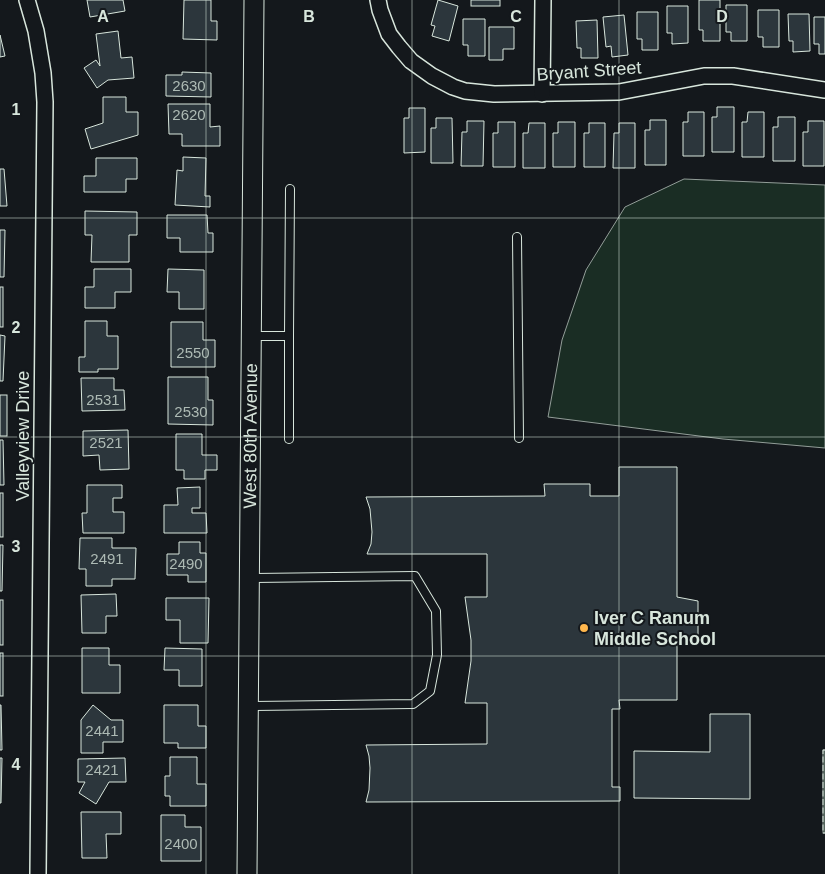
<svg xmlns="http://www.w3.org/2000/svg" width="825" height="874" font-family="Helvetica,sans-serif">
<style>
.green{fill:#1a2d24;stroke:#939e99}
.building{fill:#2c363c;stroke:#d8e6dc}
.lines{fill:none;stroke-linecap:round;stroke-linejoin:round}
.service-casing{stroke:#d8e6dc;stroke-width:10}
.minor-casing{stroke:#d8e6dc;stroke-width:18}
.tertiary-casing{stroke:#d8e6dc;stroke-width:21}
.service{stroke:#14181c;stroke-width:8}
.minor{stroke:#14181c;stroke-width:15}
.tertiary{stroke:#14181c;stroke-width:19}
.fence{stroke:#d8e6dc;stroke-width:1;stroke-dasharray:6 2.5;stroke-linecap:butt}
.grid{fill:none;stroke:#d8e6dc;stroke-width:1;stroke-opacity:0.55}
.poi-dot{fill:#ffb74d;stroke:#14181c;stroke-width:2}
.labels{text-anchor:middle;stroke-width:4;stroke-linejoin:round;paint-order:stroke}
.number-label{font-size:15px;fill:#adbab4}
.street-label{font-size:18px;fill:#d8e6dc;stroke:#14181c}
.poi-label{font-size:18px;font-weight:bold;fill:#d8e6dc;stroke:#14181c;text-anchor:start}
.grid-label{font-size:16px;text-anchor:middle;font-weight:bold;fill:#d8e6dc;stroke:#14181c;stroke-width:4;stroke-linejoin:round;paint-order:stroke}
</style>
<rect width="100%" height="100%" fill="#14181c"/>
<g class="green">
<polygon points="684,179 825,185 825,448 723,439 548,417 562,340 586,270 625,207"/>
<rect x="823" y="750" width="2" height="83"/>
</g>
<g class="building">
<polygon points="87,0 123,0 125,11 90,17"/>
<polygon points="184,0 211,0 211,21 217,21 217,40 183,39"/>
<polygon points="438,0 458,6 449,41 432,36 435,26 431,25"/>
<rect x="471" y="0" width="29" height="6"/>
<polygon points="699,0 720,0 720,41 703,41 703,30 699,30"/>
<polygon points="726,5 747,5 747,41 731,41 731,32 726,32"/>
<polygon points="667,6 688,6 688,43 672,44 672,33 667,33"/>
<polygon points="758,10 779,10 779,47 763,47 763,37 758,37"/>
<polygon points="637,12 658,12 658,50 642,50 642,39 637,39"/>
<polygon points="788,14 809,14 810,51 793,52 793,41 789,41"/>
<polygon points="624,15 628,55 612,57 611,46 606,47 603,17"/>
<polygon points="814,17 825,17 825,54 819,54 819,44 814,44"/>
<polygon points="463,19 485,19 485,56 468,56 468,45 463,45"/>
<polygon points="597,20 598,58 581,58 581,48 577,48 576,21"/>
<polygon points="489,27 514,27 514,49 503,49 503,60 489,60"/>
<polygon points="118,31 121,58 132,57 134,78 108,80 97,88 84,68 96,60 100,66 96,34"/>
<polygon points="0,35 5,56 0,57"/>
<polygon points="182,72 211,73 211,97 166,96 166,75 182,75"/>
<polygon points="103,97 126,97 126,112 138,112 138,135 91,149 85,129 103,123"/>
<polygon points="168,104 210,104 210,127 220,126 220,146 182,146 182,134 169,134"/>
<polygon points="717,107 734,107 734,152 712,152 712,117 717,117"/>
<polygon points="409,108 425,108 425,152 404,153 404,118 409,118"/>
<polygon points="688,112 704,112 704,156 683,156 683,122 688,122"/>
<polygon points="748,112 764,112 764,157 742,157 742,122 747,122"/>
<polygon points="778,117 795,117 795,161 773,161 773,127 778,127"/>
<polygon points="436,118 452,118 453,163 431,163 431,128 436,128"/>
<polygon points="650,120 666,120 666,165 645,165 645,130 650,130"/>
<polygon points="467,121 484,121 483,166 461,166 462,132 467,132"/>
<polygon points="808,121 824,121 824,166 803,166 803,132 808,132"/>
<polygon points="498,122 515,122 515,167 493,167 493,133 498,133"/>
<polygon points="558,122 575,122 575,167 553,167 553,133 558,133"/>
<polygon points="529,123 545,123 545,168 523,168 523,133 528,133"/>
<polygon points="589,123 605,123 605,167 584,167 584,133 589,133"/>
<polygon points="619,123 635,123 635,168 613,168 614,133 619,133"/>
<polygon points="183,157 206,158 205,196 210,196 210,207 175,205 177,170 183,171"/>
<polygon points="96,158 137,158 137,179 126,179 126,192 84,192 84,176 96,176"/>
<polygon points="0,169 4,169 7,206 0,206"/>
<polygon points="85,211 137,212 137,235 129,235 129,262 91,262 92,235 85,235"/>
<polygon points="167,215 207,215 208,233 213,233 213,252 180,252 180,238 167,238"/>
<polygon points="0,230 5,230 4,277 0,277"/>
<polygon points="94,269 131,269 131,292 115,292 115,308 85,308 85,287 94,287"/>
<polygon points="168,269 204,270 204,309 179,309 179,292 167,292"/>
<rect x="0" y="287" width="3" height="40"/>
<polygon points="85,321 107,321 107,336 118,336 118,369 98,369 98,372 79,372 79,357 85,357"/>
<polygon points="171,322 203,322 203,340 215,340 215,367 171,367"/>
<polygon points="0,335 5,336 3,381 0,381"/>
<polygon points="168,377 208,377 208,400 213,400 213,425 168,424"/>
<polygon points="81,378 114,378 114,390 124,390 125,410 82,411"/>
<rect x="0" y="395" width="7" height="41"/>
<polygon points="128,430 129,469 100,470 99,455 83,456 83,431"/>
<polygon points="176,434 202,434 202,455 217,455 217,470 205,470 205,479 184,479 184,470 176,470"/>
<polygon points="0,440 3,440 4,485 0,485"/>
<polygon points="619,467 677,467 677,597 698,601 698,638 677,641 677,700 619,700 620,709 612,709 612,787 620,787 620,801 366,802 369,790 370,768 369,756 366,745 487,744 487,703 465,703 471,661 471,640 465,597 487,597 487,554 367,554 371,544 372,532 370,509 366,497 545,496 544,484 590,484 590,496 619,496"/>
<polygon points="87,485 122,485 122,498 113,498 113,512 124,512 124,533 83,533 82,513 87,513"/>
<polygon points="200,487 200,508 192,508 192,513 206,513 207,533 164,533 164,505 178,505 177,488"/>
<rect x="0" y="493" width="3" height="44"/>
<polygon points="80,538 112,538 112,548 136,548 135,579 112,579 112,586 86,586 86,569 79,569"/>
<polygon points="179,542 200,542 200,553 206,553 206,582 188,582 188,575 167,575 167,554 179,554"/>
<polygon points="0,545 3,545 2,591 0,591"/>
<polygon points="116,594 117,616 106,616 106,633 82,633 81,595"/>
<polygon points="166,598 209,598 208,643 180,643 180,620 166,620"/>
<rect x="0" y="600" width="3" height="45"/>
<polygon points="82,648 109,648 109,665 120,665 120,693 82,693"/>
<polygon points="165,648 202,649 202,686 179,686 179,670 164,670"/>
<rect x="0" y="653" width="3" height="43"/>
<polygon points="0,705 1,705 2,750 0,750"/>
<polygon points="93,705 111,720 123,720 123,742 103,742 103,753 81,753 81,720"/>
<polygon points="164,705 198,705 198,726 206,726 206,748 178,748 178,743 164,743"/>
<polygon points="710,714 750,714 750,799 634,798 634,751 710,752"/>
<polygon points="170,757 197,757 197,784 206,784 206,806 170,806 170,796 165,796 165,776 170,776"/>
<polygon points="0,758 2,758 1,803 0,803"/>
<polygon points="125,758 126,782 109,782 96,804 79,793 85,782 78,782 78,759"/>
<polygon points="81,812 121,812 121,834 106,834 107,858 82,858"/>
<polygon points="161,815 185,815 185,827 201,827 201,861 161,861"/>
</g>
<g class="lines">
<g class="service-casing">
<g id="service">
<polyline points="517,237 519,438"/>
<polyline points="253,336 289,336 290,189"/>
<polyline points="289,439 289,336"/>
<polyline points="248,706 413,704 430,691 437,655 436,611 415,576 249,578"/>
</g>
</g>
<g class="minor-casing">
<g id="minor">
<polyline points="27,0 36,31 43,73 45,102 38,874"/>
<polyline points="378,0 380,10 389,34 399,47 411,61 432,76 453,87 465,91 494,94 619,92 704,76 733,76 825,90"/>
<polyline points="542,94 543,0"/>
</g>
</g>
<g class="tertiary-casing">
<g id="tertiary">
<path id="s1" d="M247,874l7,-874"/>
</g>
</g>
<use href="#service" class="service"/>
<use href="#minor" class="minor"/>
<use href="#tertiary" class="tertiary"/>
<polyline class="fence" points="825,750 823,750 823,833 825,833"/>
</g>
<path class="grid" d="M206,0v874M412,0v874M619,0v874M0,218h825M0,437h825M0,656h825"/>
<circle class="poi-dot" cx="584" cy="628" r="5"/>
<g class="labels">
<g class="number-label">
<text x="189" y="91">2630</text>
<text x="189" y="120">2620</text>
<text x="193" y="358">2550</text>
<text x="103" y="405">2531</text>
<text x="191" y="417">2530</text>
<text x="106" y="448">2521</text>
<text x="107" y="564">2491</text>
<text x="186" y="569">2490</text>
<text x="102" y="736">2441</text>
<text x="102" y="775">2421</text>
<text x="181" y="849">2400</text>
</g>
<g class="street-label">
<text transform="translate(589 71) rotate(-4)" y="6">Bryant Street</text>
<text transform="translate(23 436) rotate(-90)" y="6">Valleyview Drive</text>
<text dy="6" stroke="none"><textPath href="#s1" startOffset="438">West 80th Avenue</textPath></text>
</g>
<g class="poi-label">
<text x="594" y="624">Iver C Ranum<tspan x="594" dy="21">Middle School</tspan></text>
</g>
</g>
<g class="grid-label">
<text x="103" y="22">A</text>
<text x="309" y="22">B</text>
<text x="516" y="22">C</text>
<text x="722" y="22">D</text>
<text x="16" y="115">1</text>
<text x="16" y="333">2</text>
<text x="16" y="552">3</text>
<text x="16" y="770">4</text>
</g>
</svg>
